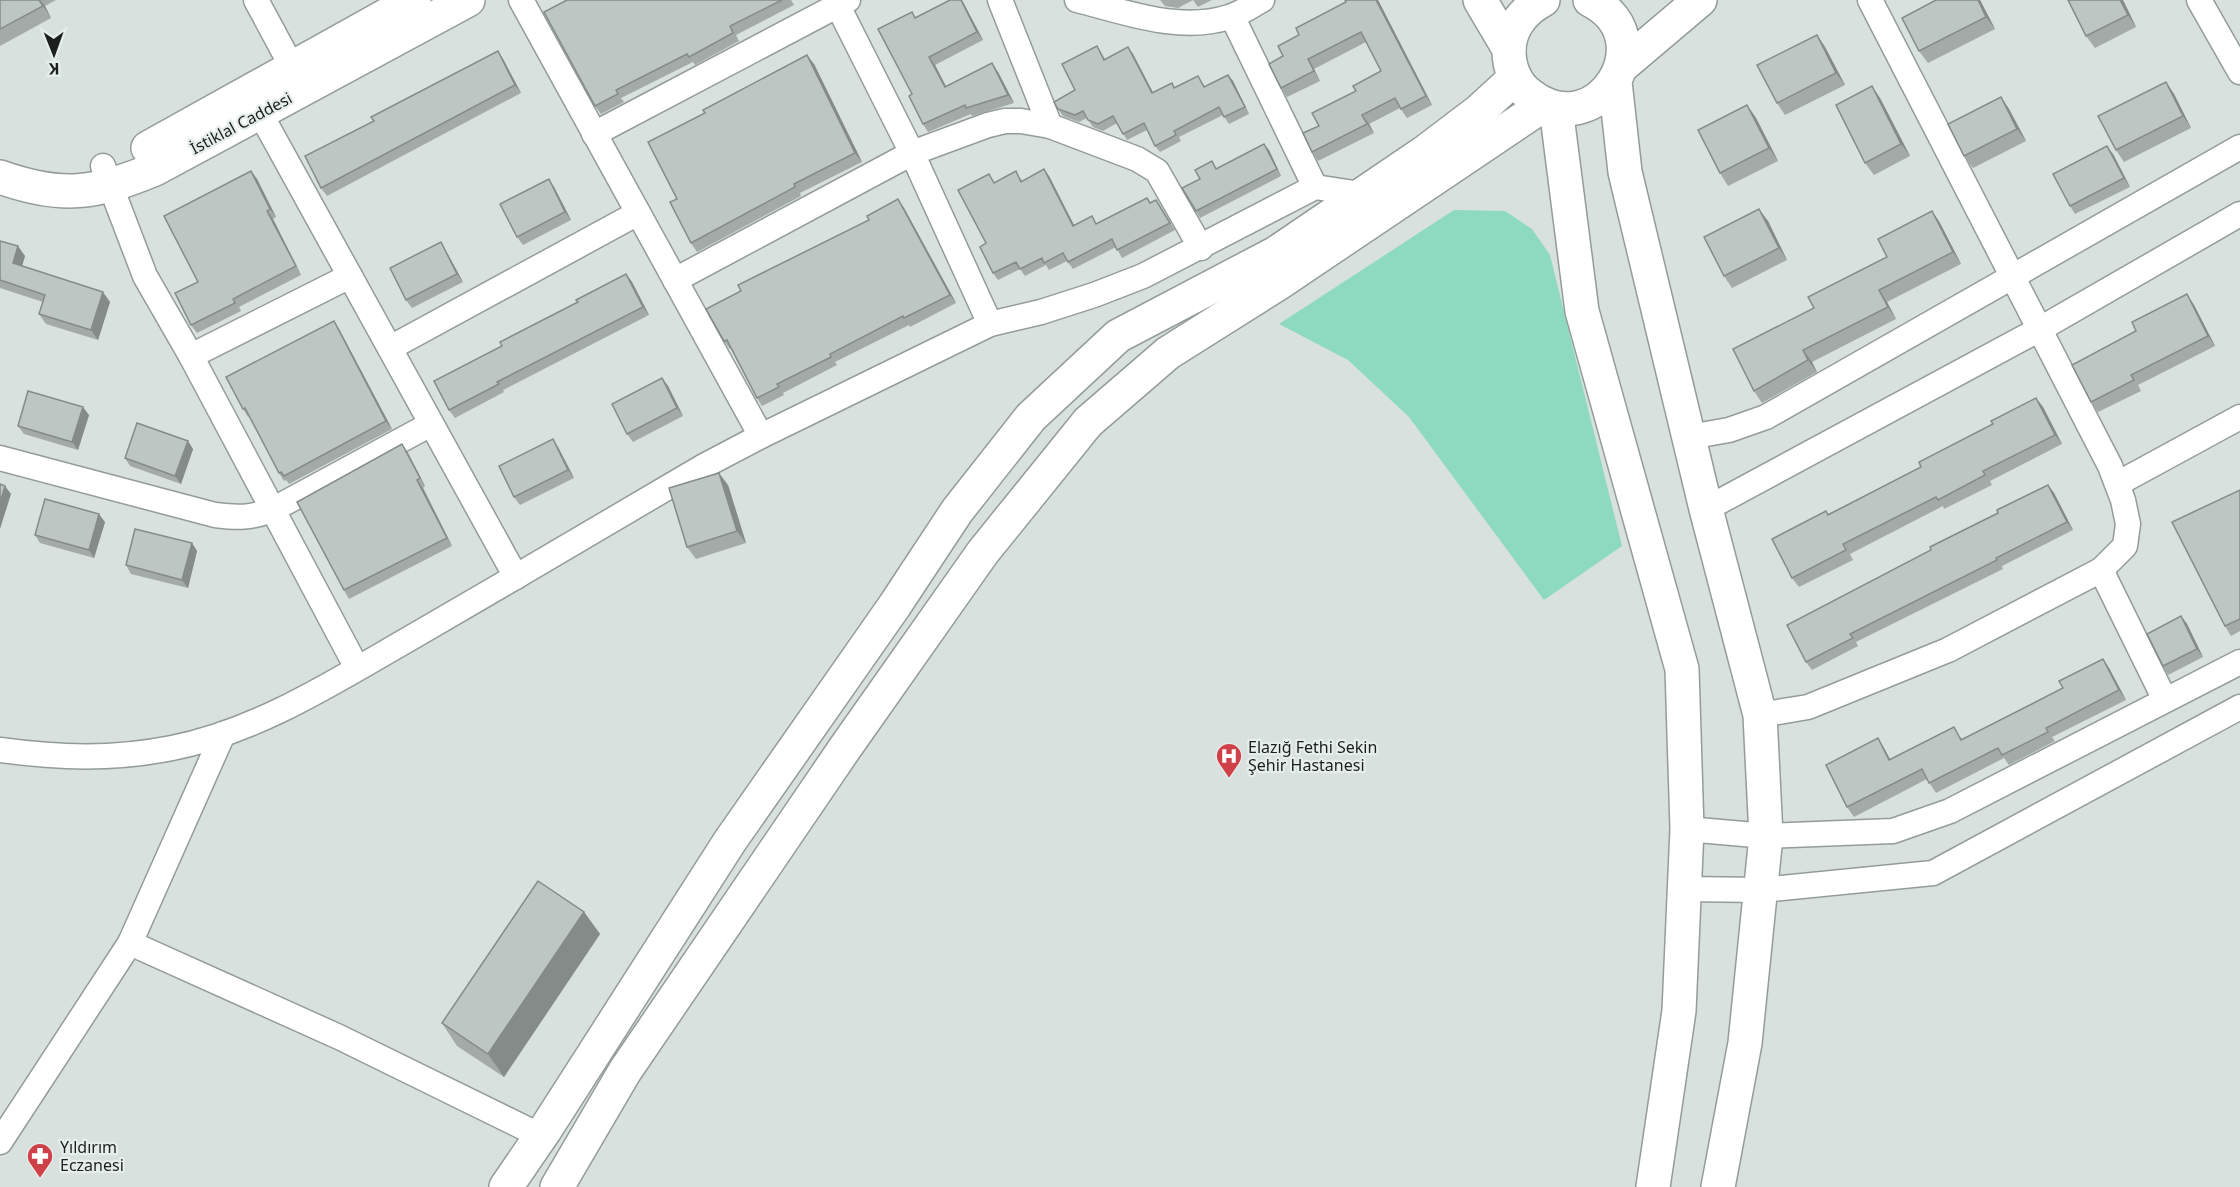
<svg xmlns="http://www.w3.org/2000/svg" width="2240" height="1187" font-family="'Noto Sans',sans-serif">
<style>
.green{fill:#8edac1}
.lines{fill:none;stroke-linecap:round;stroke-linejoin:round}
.street-casing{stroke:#949c99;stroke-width:27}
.secondary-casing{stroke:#949c99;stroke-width:36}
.street{stroke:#fff;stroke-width:24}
.secondary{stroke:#fff;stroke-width:33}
.wall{fill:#a3aaa7}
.shaded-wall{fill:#848b88}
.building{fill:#bdc6c2;stroke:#848b88;stroke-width:1.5}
.labels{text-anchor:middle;stroke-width:4.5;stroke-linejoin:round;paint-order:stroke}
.street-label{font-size:16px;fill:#1c1f1e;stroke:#e6eeeb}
.poi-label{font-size:16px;fill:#1c1f1e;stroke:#e6eeeb;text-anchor:start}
</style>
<rect width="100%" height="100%" fill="#d8e1de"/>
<polygon class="green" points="1454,210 1505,211 1532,229 1550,255 1622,546 1544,600 1409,417 1348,360 1279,324"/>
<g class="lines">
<g class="street-casing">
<g id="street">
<polyline points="256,0 292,67"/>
<polyline points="521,0 761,436"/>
<polyline points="835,0 912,153 990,324"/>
<polyline points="1000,0 1050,126 1137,159 1157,171 1201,248"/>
<path d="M1077,0c49,12 102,33 152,17 11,-3 22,-11 33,-17"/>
<polyline points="2199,0 2240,72"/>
<polyline points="1232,16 1315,187"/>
<polyline points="260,113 516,577"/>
<polyline points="594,134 848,0"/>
<polyline points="103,166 145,276 191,356 357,668"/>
<polyline points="675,280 912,153 988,125 1005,121 1021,121 1050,126"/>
<polyline points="390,348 638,213"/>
<polyline points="191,356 350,276"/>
<polyline points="1689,437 1729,430 1766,417 2240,147"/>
<path d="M0,458l215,57c23,3 35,3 57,-5l159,-86"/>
<polyline points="2117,484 2240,417"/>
<polyline points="1706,509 2040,329 2240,214"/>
<polyline points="2101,570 2165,700"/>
<polyline points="1760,715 1808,707 1948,650 2101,570 2125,546 2128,524 2123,500 2110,466 1870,0"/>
<path d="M0,750c59,8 112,10 172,-2 87,-17 165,-68 242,-112 97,-56 193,-113 290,-170l57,-30 229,-112 51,-12 53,-17 49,-19 172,-89 46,7"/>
<polyline points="1687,829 1766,836 1893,831 1950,811 2240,662"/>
<polyline points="1684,889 1761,890 1933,873 2240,707"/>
<polyline points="130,943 339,1037 541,1136"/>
<polyline points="0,1142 130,943 223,734"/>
</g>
</g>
<g class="secondary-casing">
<g id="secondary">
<polyline points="1480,0 1509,49"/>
<path d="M1543,0c-19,10 -34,28 -34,51 0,17 7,34 21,44 67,52 136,-57 60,-95"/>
<polyline points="1622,66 1700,0"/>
<polyline points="1615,82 1625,172 1706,509 1760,715 1766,836 1745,1043 1718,1187"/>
<polyline points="1556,108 1582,311 1682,669 1687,829 1679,1011 1653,1187"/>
<polyline points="148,148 414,0"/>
<path d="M0,177c62,22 95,17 155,-8l313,-169"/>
<polyline points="506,1187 545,1130 730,841 895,605 957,511 1031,417 1118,336 1276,253 1425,152 1479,111 1515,78"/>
<polyline points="557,1187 625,1071 845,748 983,552 1088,422 1168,353 1279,283 1545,104"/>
</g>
</g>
<use href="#street" class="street"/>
<use href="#secondary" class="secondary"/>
</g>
<g class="wall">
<polygon points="0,0 56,0 45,6 51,18 0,46"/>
<polygon points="567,0 791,0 794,5 736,35 739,41 695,65 693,62 621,98 624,102 601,114 595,106"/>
<polygon points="950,0 962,0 983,40 935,65 946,87 998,72 1014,103 972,116 971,114 928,132 923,124 912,94"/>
<polygon points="1160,0 1212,0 1198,7 1193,0 1178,8 1165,6"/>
<polygon points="1345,0 1378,0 1432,105 1407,118 1400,108 1369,124 1374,133 1318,161 1312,152 1319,126 1356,91 1381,71 1366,42 1314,69 1320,81 1287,97 1281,88 1283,56 1346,2"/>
<polygon points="1936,0 1980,0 1995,29 1928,63 1919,51"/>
<polygon points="2068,0 2123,0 2136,27 2095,48 2086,36"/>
<polygon points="1817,35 1825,47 1845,85 1785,115 1777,103"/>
<polygon points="1097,46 1105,59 1133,54 1153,93 1172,83 1175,88 1203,83 1205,87 1228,75 1233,81 1249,114 1229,124 1223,115 1179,137 1181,141 1160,152 1155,146 1147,130 1127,140 1117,123 1103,131 1093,127 1087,118 1079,122 1063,116 1058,109 1075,90"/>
<polygon points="503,59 521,93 327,196 321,188"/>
<polygon points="814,64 862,162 800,193 801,196 697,252 691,243"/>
<polygon points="2166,82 2174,94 2191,128 2124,162 2116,150"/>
<polygon points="2001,97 2009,109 2026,141 1973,168 1964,156"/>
<polygon points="1880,98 1910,156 1874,175 1865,163"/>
<polygon points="1747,105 1756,118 1778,161 1728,186 1720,173"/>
<polygon points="1269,150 1281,176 1200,218 1196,211 1217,168"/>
<polygon points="2113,154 2130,187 2075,214 2070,206"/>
<polygon points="251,171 257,179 276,217 273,219 301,275 239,307 241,311 197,333 191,325 198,282"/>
<polygon points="1049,176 1074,225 1097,223 1156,200 1175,230 1122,258 1116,247 1073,269 1067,261 1049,270 1046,265 1025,276 1020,269 998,280 993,273 986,243 1021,178 1022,181"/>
<polygon points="554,187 571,220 523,245 517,237"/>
<polygon points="898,199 904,208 956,303 910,327 909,325 835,362 837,365 783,393 784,395 762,406 757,398 731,349 730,349 724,341 869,220"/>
<polygon points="1932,211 1940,223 1961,264 1887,302 1896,319 1812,362 1817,372 1762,403 1754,391 1814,308 1887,257"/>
<polygon points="1768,221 1787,260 1732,288 1724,276"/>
<polygon points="0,241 25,256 22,266 110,302 98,340 46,324 39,314 43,302 0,288"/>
<polygon points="441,242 446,251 463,282 412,308 406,300"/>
<polygon points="626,274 632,282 649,315 503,390 504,392 455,418 449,410 502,346"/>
<polygon points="2194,305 2215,346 2138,385 2141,391 2098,412 2091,402"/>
<polygon points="339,329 392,429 289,484 286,480 284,481 279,473 250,416 248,417 243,409"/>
<polygon points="662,378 668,386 683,416 633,442 627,434"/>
<polygon points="2036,398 2043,407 2062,444 1990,481 1992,485 1944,509 1943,506 1850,554 1853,560 1799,587 1792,578 1826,511 1828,514 1921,467"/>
<polygon points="89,415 78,450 24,434 18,426"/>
<polygon points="402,444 408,453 425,486 423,488 452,546 349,599 344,590"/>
<polygon points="558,447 574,478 520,505 514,497"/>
<polygon points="193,449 181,484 130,466 125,458"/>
<polygon points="728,485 746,543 696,559 687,547"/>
<polygon points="2048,485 2054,493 2073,530 2002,566 2003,569 1856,642 1858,646 1812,670 1806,662 1931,550"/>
<polygon points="2240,490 2240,631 2231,636 2225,626"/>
<polygon points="105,522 94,558 40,543 35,535"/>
<polygon points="192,543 197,551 188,588 131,574 126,565"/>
<polygon points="2181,616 2187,624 2203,657 2168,675 2163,666"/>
<polygon points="2103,659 2109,668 2126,700 2052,737 2055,741 2009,765 2004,758 1936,793 1927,779 1854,817 1847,807 1884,748 1890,760 1961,737 1962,739 2063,688"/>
<polygon points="584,912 600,934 504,1077 457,1046 442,1023"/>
</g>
<g class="shaded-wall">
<polygon points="39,0 40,0 45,6 51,18"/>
<polygon points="961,0 964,4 983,40 977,32"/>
<polygon points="1376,0 1378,0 1432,105 1426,96"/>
<polygon points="1978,0 1980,0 1995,29 1986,17"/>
<polygon points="2120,0 2123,0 2136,27 2128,15"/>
<polygon points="1817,35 1825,47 1845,85 1836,73"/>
<polygon points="1128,47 1133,54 1157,100 1152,93"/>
<polygon points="498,51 503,59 521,93 515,85"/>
<polygon points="807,55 814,64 862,162 855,153"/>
<polygon points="929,57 935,65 951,96 945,87"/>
<polygon points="1308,59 1314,69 1320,81 1314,71"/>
<polygon points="992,63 998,72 1014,103 1008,95"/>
<polygon points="1228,75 1233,81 1249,114 1245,107"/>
<polygon points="2166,82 2174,94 2191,128 2183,116"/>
<polygon points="1872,86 1880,98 1910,156 1901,144"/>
<polygon points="2001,97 2009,109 2026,141 2017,129"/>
<polygon points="1747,105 1756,118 1778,161 1769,148"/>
<polygon points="1362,115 1369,124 1374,133 1367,124"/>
<polygon points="1264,144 1269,150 1281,176 1277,169"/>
<polygon points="2107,146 2113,154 2130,187 2124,178"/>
<polygon points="1044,169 1049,176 1078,233 1073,226"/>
<polygon points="251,171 257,179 276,217 270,209"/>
<polygon points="549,179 554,187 571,220 565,212"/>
<polygon points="898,199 904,208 956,303 950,295"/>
<polygon points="1759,209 1768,221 1787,260 1779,248"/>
<polygon points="267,211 273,219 301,275 296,266"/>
<polygon points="1932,211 1940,223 1961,264 1953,252"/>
<polygon points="441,242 446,251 463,282 457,274"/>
<polygon points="18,246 25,256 20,273 13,263"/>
<polygon points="626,274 632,282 649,315 643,307"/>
<polygon points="1879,290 1887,302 1896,319 1888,307"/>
<polygon points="103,292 110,302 98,340 91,330"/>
<polygon points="2187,294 2194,305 2215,346 2208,336"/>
<polygon points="334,321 339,329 392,429 386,421"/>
<polygon points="1803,350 1812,362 1817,372 1808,360"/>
<polygon points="662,378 668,386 683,416 677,408"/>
<polygon points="2036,398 2043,407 2062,444 2055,435"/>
<polygon points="83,407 89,415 78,450 72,442"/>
<polygon points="553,439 558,447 574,478 568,470"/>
<polygon points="188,441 193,449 181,484 175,476"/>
<polygon points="402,444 408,453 425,486 420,478"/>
<polygon points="719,473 728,485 746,543 737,531"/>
<polygon points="417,480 423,488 452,546 447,538"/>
<polygon points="2048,485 2054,493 2073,530 2067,522"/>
<polygon points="5,486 11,494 0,529 0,503"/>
<polygon points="99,514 105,522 94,558 89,550"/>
<polygon points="192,543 197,551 188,588 182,580"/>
<polygon points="2181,616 2187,624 2203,657 2197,649"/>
<polygon points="2103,659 2109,668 2126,700 2119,690"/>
<polygon points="1878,738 1884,748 1896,770 1889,760"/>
<polygon points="584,912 600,934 504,1077 488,1054"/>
</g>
<g class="building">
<polygon points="0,0 39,0 43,6 0,29"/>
<polygon points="567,0 782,0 730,26 733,33 689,57 687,54 616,90 618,94 595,106 544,12"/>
<polygon points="950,0 961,0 977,32 929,57 945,87 992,63 1008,95 966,108 965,105 923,124 909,96 912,94 878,29 912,12 915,18"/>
<polygon points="1345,0 1376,0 1426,96 1401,109 1395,98 1362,115 1367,124 1312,152 1303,133 1319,126 1312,113 1356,91 1353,86 1381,71 1361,32 1308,59 1314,71 1281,88 1269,64 1283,56 1278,46 1299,35 1296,28 1346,2"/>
<polygon points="1936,0 1978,0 1986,17 1919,51 1902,18"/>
<polygon points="2068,0 2120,0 2128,15 2086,36"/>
<polygon points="1817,35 1836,73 1777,103 1757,65"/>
<polygon points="1097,46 1104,60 1128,47 1152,93 1172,83 1174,88 1198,76 1204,87 1228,75 1245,107 1224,117 1219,107 1174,131 1176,135 1155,146 1144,123 1123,134 1113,116 1098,124 1088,120 1083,111 1075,115 1058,109 1054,102 1075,90 1062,64"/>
<polygon points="498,51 515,85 321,188 305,156 374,121 371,117"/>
<polygon points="807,55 855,153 794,184 795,187 691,243 670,202 677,199 648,142 705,113 703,110"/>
<polygon points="2166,82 2183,116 2116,150 2098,116"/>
<polygon points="1872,86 1901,144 1865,163 1836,105"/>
<polygon points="2001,97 2017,129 1964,156 1948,124"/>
<polygon points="1747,105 1769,148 1720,173 1698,130"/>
<polygon points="1264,144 1277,169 1196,211 1182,188 1200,179 1195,170 1212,161 1216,169"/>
<polygon points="2107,146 2124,178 2070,206 2053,174"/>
<polygon points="1044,169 1073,226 1092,216 1096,224 1147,198 1150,203 1156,200 1170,223 1117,250 1112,239 1068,262 1063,253 1044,263 1042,258 1020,269 1016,262 993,273 980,247 986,243 958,190 989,174 994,183 1016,171 1021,182"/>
<polygon points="251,171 270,209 267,211 296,266 233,299 235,303 191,325 175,293 198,282 164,216"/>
<polygon points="549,179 565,212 517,237 500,204"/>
<polygon points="898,199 950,295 904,318 903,316 830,354 831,357 777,384 779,387 757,398 727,340 724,341 706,309 741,291 738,285 869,220 867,216"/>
<polygon points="1759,209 1779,248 1724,276 1704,237"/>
<polygon points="1932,211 1953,252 1879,290 1888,307 1803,350 1808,360 1754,391 1733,349 1814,308 1808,297 1887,257 1878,239"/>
<polygon points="0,241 18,246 13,263 103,292 91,330 39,314 45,295 0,280"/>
<polygon points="441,242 457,274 406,300 390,268"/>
<polygon points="626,274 643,307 497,382 499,384 449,410 434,381 502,346 500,342 578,302 576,300"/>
<polygon points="2187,294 2208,336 2131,375 2134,380 2091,402 2072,365 2136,331 2132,322"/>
<polygon points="334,321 386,421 284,476 281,472 279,473 245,408 243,409 226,377"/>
<polygon points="662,378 677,408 627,434 612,404"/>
<polygon points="28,391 83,407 72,442 18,426"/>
<polygon points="2036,398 2055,435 1983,471 1985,475 1938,500 1936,497 1843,544 1846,550 1792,578 1772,539 1826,511 1828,515 1921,467 1919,462 1993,424 1991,421"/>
<polygon points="137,423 188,441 175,476 125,458"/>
<polygon points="553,439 568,470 514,497 499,466"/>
<polygon points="402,444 420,478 417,480 447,538 344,590 297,502"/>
<polygon points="719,473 737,531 687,547 669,488"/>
<polygon points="0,484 5,486 0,503"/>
<polygon points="2048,485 2067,522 1996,558 1997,560 1850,634 1853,638 1806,662 1787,625 1931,550 1930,547 1998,513 1997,510"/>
<polygon points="2240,490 2240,619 2225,626 2172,522"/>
<polygon points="45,499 99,514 89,550 35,535"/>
<polygon points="135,529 192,543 182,580 126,565"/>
<polygon points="2181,616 2197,649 2163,666 2147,634"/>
<polygon points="2103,659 2119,690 2046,728 2048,732 2002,755 1998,748 1929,783 1922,769 1847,807 1826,765 1878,738 1889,760 1954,727 1961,740 2063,688 2059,681"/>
<polygon points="538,881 584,912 488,1054 442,1023"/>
</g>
<defs>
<g id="hospital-pin" transform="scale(1.35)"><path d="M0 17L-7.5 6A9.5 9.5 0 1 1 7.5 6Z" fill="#d04049" stroke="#e6eeeb"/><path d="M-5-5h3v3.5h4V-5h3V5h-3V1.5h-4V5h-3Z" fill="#fff"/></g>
<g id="pharmacy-pin" transform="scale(1.35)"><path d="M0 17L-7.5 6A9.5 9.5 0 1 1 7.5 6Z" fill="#d04049" stroke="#e6eeeb"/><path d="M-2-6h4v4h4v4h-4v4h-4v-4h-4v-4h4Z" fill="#fff"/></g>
</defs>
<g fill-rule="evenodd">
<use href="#hospital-pin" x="1229" y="756"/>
<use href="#pharmacy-pin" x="40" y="1156"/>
</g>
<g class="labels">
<g class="street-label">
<text transform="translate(241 123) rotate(-28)" y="6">İstiklal Caddesi</text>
</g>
<g class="poi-label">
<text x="1248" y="753">Elazığ Fethi Sekin<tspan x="1248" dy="18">Şehir Hastanesi</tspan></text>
<text x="60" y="1153">Yıldırım<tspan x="60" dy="18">Eczanesi</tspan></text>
</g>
</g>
<g transform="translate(54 54) rotate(179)" stroke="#e6eeeb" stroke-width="4.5" paint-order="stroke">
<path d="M0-4.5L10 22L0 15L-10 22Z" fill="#1c1f1e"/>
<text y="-9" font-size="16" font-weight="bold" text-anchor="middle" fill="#1c1f1e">K</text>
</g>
</svg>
